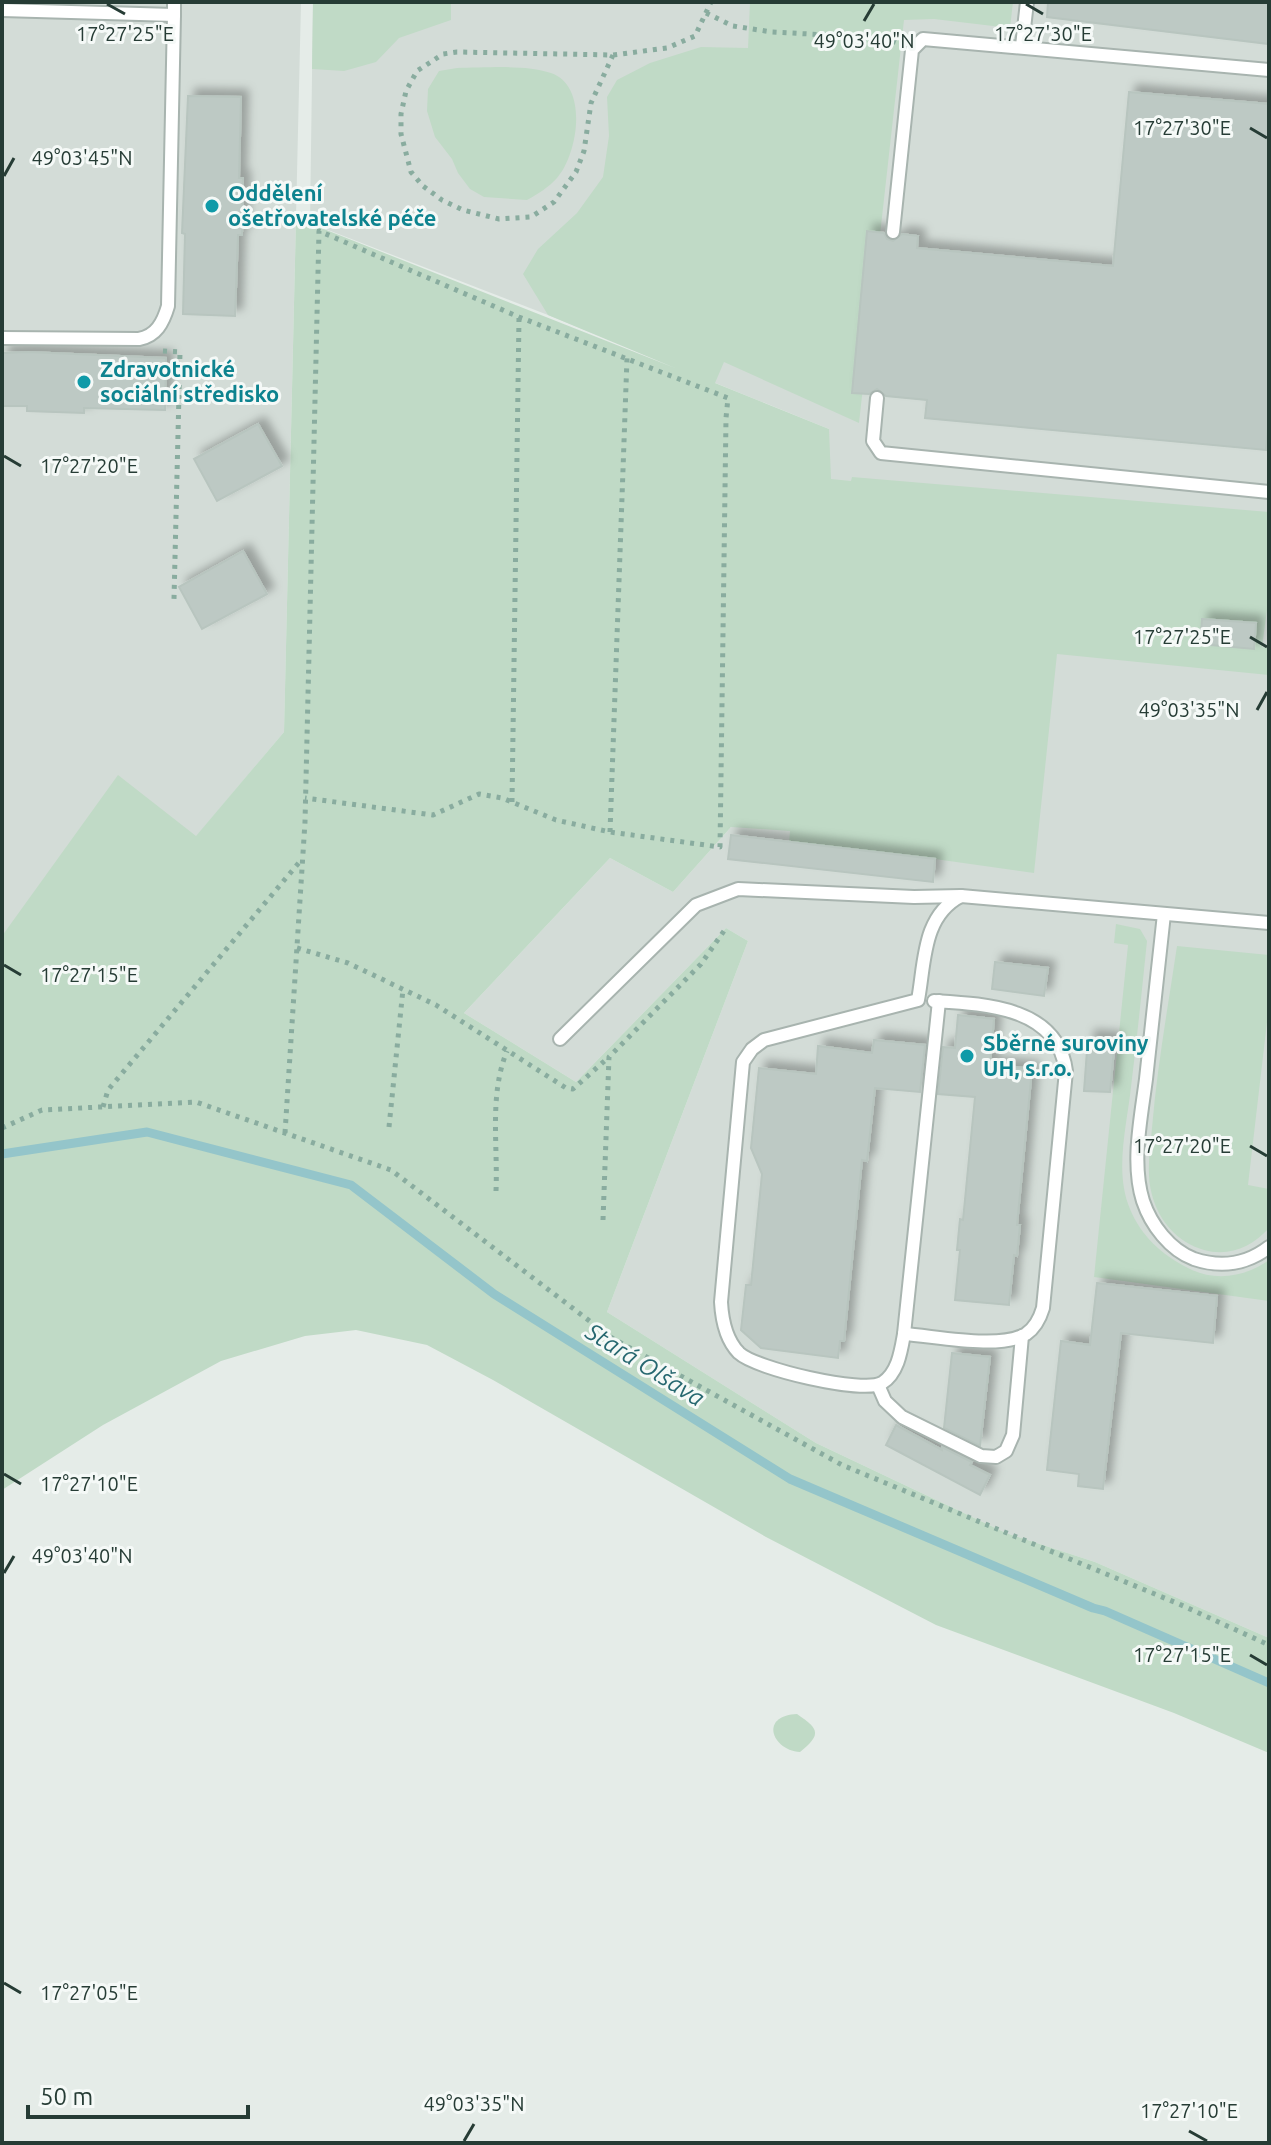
<svg xmlns="http://www.w3.org/2000/svg" width="1271" height="2145" font-family="Ubuntu,sans-serif">
<style>
.built{fill:#d3dcd7}
.green{fill:#c0dac6}
.lines{fill:none;stroke-linecap:round;stroke-linejoin:round}
.stream{stroke:#94c5ca;stroke-width:9}
.building{fill:#bdc9c4;stroke:#b8c5bf;stroke-width:2;filter:url(#shadow)}
.lane-casing{stroke:#a8b4af;stroke-width:16}
.path{stroke:#89ac9f;stroke-width:5;stroke-dasharray:4 6;stroke-linecap:butt}
.lane{stroke:#fff;stroke-width:12}
.ticks{fill:none;stroke:#263c35;stroke-width:3}
.culture-dot{fill:#0f9aa8;stroke:#f5f9f7;stroke-width:3}
.labels{text-anchor:middle;stroke-width:6;stroke-linejoin:round;paint-order:stroke}
.culture-label{font-size:22px;font-weight:bold;fill:#0d838f;stroke:#f5f9f7;text-anchor:start}
.water-label{font-size:24px;font-style:italic;fill:#276870;stroke:#f5f9f7}
.ticks-label{font-size:20px;text-anchor:middle;fill:#263c35;stroke:#f5f9f7;stroke-width:6;stroke-linejoin:round;paint-order:stroke}
</style>
<defs>
<filter id="shadow"><feDropShadow dx="7" dy="-7" stdDeviation="4" flood-color="#0004"/></filter>
</defs>
<rect width="100%" height="100%" fill="#e5ece8"/>
<g class="built">
<polygon points="2,2 301,2 284,732 2,1068"/>
<polygon points="313,2 1269,2 1269,1638 1095,1562 1006,1533 816,1443 607,1312 748,941 726,928 576,1082 464,1013 610,858 673,892 731,827 829,429 548,315 310,223"/>
</g>
<g class="green">
<polygon points="313,2 451,2 451,20 399,38 376,62 344,71 312,69"/>
<polygon points="750,2 1013,2 1010,28 934,19 904,20 859,423 724,362 715,383 829,429 831,479 851,481 852,477 1269,512 1269,595 1262,647 1269,648 1269,675 1057,654 1034,873 935,859 789,843 790,831 731,827 673,892 610,858 464,1013 576,1082 726,928 748,941 607,1312 816,1443 1006,1533 1095,1562 1269,1638 1269,1753 1174,1713 936,1625 766,1537 493,1380 427,1345 356,1330 305,1336 221,1361 103,1425 2,1490 2,936 118,775 196,836 284,732 296,218 675,368 548,315 523,274 538,249 577,213 603,177 609,136 607,97 617,80 650,63 701,47 748,48"/>
<path d="M457,68c27,0 69,-4 94,5 38,13 27,81 6,105 -8,9 -19,16 -30,22l-43,-3 -14,-8 -12,-16 -6,-14 -17,-22 -8,-26 1,-22 11,-18z"/>
<path d="M1116,924l24,5 7,12c-5,49 -10,97 -16,146 -4,38 -17,85 -1,122 11,27 32,46 58,59 27,14 57,9 81,-8v41l-175,-24 34,-332 -14,-2z"/>
<path d="M1177,946l92,9v50l-21,180 21,4v39c-17,19 -40,29 -65,22 -27,-8 -45,-29 -52,-55 -6,-22 -2,-45 0,-67 5,-61 16,-121 25,-182z"/>
<path d="M797,1714c22,15 25,20 3,38 -27,-1 -42,-36 -3,-38z"/>
</g>
<g class="lines">
<polyline class="stream" points="2,1154 147,1132 351,1185 494,1294 790,1479 1093,1608 1105,1611 1269,1683"/>
</g>
<g class="building">
<polygon points="1048,2 1269,2 1269,44 1047,17"/>
<polygon points="1129,92 1269,104 1269,417 1266,450 925,418 927,400 886,396 877,389 869,394 852,393 867,231 884,233 887,239 893,241 902,234 918,236 917,248 1113,266"/>
<polygon points="188,96 241,97 239,178 243,178 242,235 238,235 235,316 183,314 185,234 182,233"/>
<polygon points="28,352 166,358 165,410 84,408 84,413 27,411 27,406 2,406 2,353"/>
<polygon points="258,424 282,466 217,501 194,459"/>
<polygon points="243,551 267,594 202,629 179,587"/>
<polygon points="1202,619 1256,623 1254,649 1200,644"/>
<polygon points="731,835 935,859 933,882 728,859"/>
<polygon points="995,962 1048,968 1044,996 992,989"/>
<polygon points="958,1015 994,1019 990,1064 1032,1069 1017,1225 1020,1225 1017,1256 1014,1255 1009,1305 955,1300 960,1250 957,1250 960,1219 963,1220 975,1097 938,1094 943,1047 955,1048"/>
<polygon points="1088,1037 1115,1039 1110,1092 1084,1091"/>
<polygon points="874,1040 925,1045 920,1092 875,1088 867,1161 862,1160 844,1341 840,1341 838,1358 761,1348 741,1330 746,1285 751,1285 762,1174 751,1148 759,1068 816,1074 818,1046 872,1053"/>
<polygon points="1097,1283 1217,1296 1213,1343 1121,1333 1103,1489 1078,1486 1079,1474 1047,1470 1061,1341 1090,1345"/>
<polygon points="952,1353 990,1357 980,1446 944,1428"/>
<polygon points="896,1425 942,1450 942,1447 972,1462 970,1465 990,1475 980,1495 886,1445"/>
</g>
<g class="lines">
<g class="lane-casing">
<g id="lane">
<polyline points="2,10 174,15 174,2"/>
<polyline points="1022,46 1027,2"/>
<polyline points="893,232 912,50 923,39 1269,70"/>
<path d="M2,338l137,1c17,-3 24,-16 29,-33l6,-291"/>
<polyline points="877,398 873,441 881,453 1269,492"/>
<path d="M1164,914c-6,55 -12,110 -18,165 -5,39 -15,84 -3,122 8,24 27,49 51,58 27,9 53,5 75,-12"/>
<path d="M939,1001l-35,333c-3,17 -6,39 -22,49 -19,11 -126,-14 -143,-30 -13,-13 -17,-33 -18,-51l22,-240 9,-13 12,-9 154,-40c7,-37 4,-84 43,-104"/>
<polyline points="560,1039 696,905 738,889 914,897 961,896 1269,923"/>
<path d="M904,1334c31,2 96,16 122,0 9,-6 14,-16 17,-26l23,-237c-8,-64 -81,-67 -132,-70"/>
<polyline points="878,1385 885,1401 902,1417 981,1456 996,1457 1006,1451 1013,1435 1022,1336"/>
</g>
</g>
<g class="path">
<polyline points="706,13 733,26 772,32 883,38 897,43"/>
<polyline points="613,55 591,103 584,151 576,172 554,202 531,217 499,219 463,210 442,200 423,186 411,172 401,134 401,114 406,91 417,71 443,54 457,52 613,55 667,48 695,36 711,2"/>
<polyline points="163,351 180,352 174,599"/>
<polyline points="512,802 519,317"/>
<polyline points="610,832 627,358"/>
<polyline points="297,948 348,963 436,1005 566,1088 573,1089 609,1057"/>
<polyline points="103,1107 108,1090 302,859"/>
<polyline points="389,1127 403,989"/>
<polyline points="2,1128 42,1110 196,1102 391,1170 612,1338 842,1465 1179,1604 1269,1645"/>
<polyline points="285,1133 305,822 319,231 519,317 728,398 726,418 720,847 610,832 556,820 502,798 479,794 433,815 305,798"/>
<path d="M496,1191c2,-47 -7,-96 11,-140"/>
<polyline points="603,1220 609,1057 701,964 726,928"/>
</g>
<use href="#lane" class="lane"/>
</g>
<path class="ticks" d="M107,4l18,10M1026,4l17,10M864,21l10,-17M1250,128l17,10M4,176l10,-18M4,456l17,10M1250,637l17,10M1257,710l10,-18M4,965l17,10M1250,1146l17,10M4,1474l17,10M4,1573l10,-17M1250,1655l17,10M4,1983l17,10M1189,2131l18,10M464,2141l10,-17"/>
<g class="culture-dot">
<circle cx="212" cy="206" r="8"/>
<circle cx="84" cy="382" r="8"/>
<circle cx="967" cy="1056" r="8"/>
</g>
<g class="labels">
<g class="culture-label">
<text x="228" y="201">Oddělení<tspan x="228" dy="25">ošetřovatelské péče</tspan></text>
<text x="100" y="377">Zdravotnické<tspan x="100" dy="25">sociální středisko</tspan></text>
<text x="983" y="1051">Sběrné suroviny<tspan x="983" dy="25">UH, s.r.o.</tspan></text>
</g>
<g class="water-label">
<text transform="translate(645 1365) rotate(32)" y="8">Stará Olšava</text>
</g>
</g>
<g class="ticks-label">
<text x="125" y="41">17°27'25"E</text>
<text x="1043" y="41">17°27'30"E</text>
<text x="864" y="48">49°03'40"N</text>
<text x="1182" y="135">17°27'30"E</text>
<text x="82" y="165">49°03'45"N</text>
<text x="89" y="473">17°27'20"E</text>
<text x="1182" y="644">17°27'25"E</text>
<text x="1189" y="717">49°03'35"N</text>
<text x="89" y="982">17°27'15"E</text>
<text x="1182" y="1153">17°27'20"E</text>
<text x="89" y="1491">17°27'10"E</text>
<text x="82" y="1563">49°03'40"N</text>
<text x="1182" y="1662">17°27'15"E</text>
<text x="89" y="2000">17°27'05"E</text>
<text x="474" y="2111">49°03'35"N</text>
<text x="1189" y="2118">17°27'10"E</text>
</g>
<rect width="1271" height="2145" fill="none" stroke="#263c35" stroke-width="8"/>
<path d="M28 2105v12h220v-12" fill="none" stroke="#263c35" stroke-width="4"/>
<text x="40" y="2105" font-size="24" fill="#263c35" stroke="#f5f9f7" stroke-width="6" paint-order="stroke">50 m</text>
</svg>
